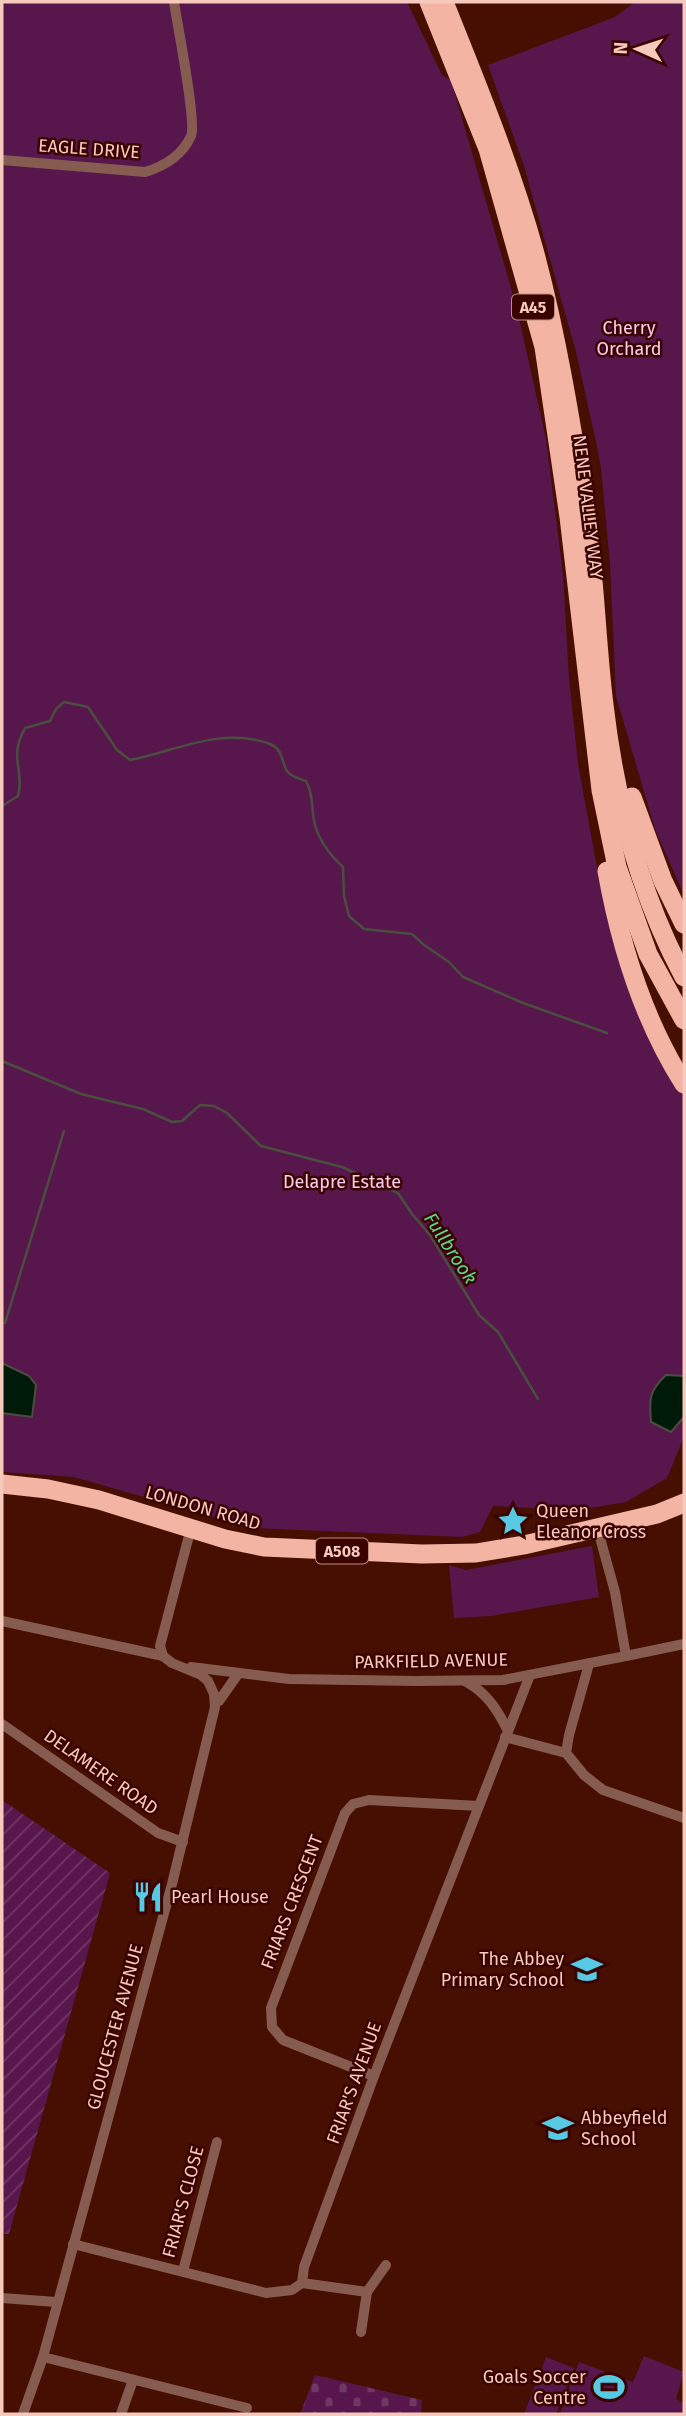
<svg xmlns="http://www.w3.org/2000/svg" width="686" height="2416" font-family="'Fira Sans',sans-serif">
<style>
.cemetery{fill:url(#cemetery-stones)}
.park{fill:#57174d}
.garden{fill:url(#garden-furrows)}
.water{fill:#001a09;stroke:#4a4e3f;stroke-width:2}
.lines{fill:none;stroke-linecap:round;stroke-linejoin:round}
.stream{stroke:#4a4e3f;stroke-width:2.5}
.street{stroke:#865c51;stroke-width:10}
.highway{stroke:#f3b4a3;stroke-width:19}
.labels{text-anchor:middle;stroke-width:5;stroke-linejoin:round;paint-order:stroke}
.shield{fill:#3b0300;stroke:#be8e84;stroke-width:2}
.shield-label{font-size:16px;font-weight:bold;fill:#f6c9bd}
.street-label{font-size:18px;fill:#f6c9bd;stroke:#3b0300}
.park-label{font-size:18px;fill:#f8cded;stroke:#3b0300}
.poi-label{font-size:18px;fill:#f6c9bd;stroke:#3b0300;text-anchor:start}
.water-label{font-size:19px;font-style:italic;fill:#56dc90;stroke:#3b0300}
</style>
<defs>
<pattern id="cemetery-stones" width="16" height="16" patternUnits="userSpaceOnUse" patternTransform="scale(1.75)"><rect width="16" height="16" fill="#57174d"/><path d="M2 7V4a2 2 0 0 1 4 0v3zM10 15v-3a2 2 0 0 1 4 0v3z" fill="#703765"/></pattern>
<pattern id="garden-furrows" width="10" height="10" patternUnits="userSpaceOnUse" patternTransform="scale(1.75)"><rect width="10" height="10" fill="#57174d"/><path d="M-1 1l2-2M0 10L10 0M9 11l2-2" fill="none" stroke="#703765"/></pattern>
</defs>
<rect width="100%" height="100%" fill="#460f02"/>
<polygon class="cemetery" points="315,2375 422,2400 421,2414 300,2414"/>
<g class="park">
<polygon points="2,2 407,2 442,75 451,80 517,309 546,439 563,574 569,678 578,764 601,889 657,1052 684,1095 684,1437 667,1478 626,1502 577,1510 493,1506 480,1532 462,1537 252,1528 74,1477 2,1472"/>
<polygon points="635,2 684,2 684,895 655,829 616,696 610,564 601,468 596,442 576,352 524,166 488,65 615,17"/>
<polygon points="592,1546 599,1597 491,1616 454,1618 449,1565 466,1570"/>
<polygon points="644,2356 684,2372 676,2399 684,2403 684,2414 560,2414 579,2362 633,2382"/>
<polygon points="546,2357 574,2368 556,2414 524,2414"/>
</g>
<polygon class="garden" points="2,1800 110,1873 9,2234 2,2234"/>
<g class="water">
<polygon points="2,1363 29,1376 36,1385 32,1417 2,1413"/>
<path d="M666,1375l18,1v41l-13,15 -20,-10c-2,-23 -2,-31 15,-47z"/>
</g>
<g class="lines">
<g class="stream">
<path d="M2,806l16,-10c7,-26 -10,-37 7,-68l25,-7 6,-12 8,-7 24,5 29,43 13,10c46,-9 92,-34 140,-16 13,5 11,17 17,27 4,6 13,8 19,10 8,14 5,29 9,44 5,17 16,31 28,42l1,29 5,20 15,13 48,5 12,11 25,17 14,15 60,26 84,30"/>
<polyline points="2,1061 81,1094 143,1109 172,1122 182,1121 200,1105 214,1106 227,1113 261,1146 342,1167 398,1193 412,1214 430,1235 479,1315 498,1332 538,1399"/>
<polyline points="5,1323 64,1131"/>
</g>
<g class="street">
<path d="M2,160l143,12c20,-6 37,-16 46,-36 6,-13 -14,-113 -17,-134"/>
<polyline points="2,1621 163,1656 172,1663 201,1675 208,1681 214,1694 215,1707 172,1884 43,2357 23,2414"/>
<polyline points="163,1656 160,1646 191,1528"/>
<polyline points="626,1656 684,1644"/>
<polyline points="191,1667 289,1679 416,1681 503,1680 626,1656 615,1592 597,1527"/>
<path d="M465,1681c22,12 32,28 43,50"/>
<polyline points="215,1703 219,1701 238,1674"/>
<polyline points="2,1724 158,1833 183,1842"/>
<polyline points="505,1737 566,1753 584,1775 603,1790 684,1818"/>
<polyline points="566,1753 569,1735 589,1664"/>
<polyline points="374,2076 283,2040 272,2027 271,2008 345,1813 353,1804 369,1800 479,1806"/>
<polyline points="73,2244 266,2293 292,2290 302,2283 304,2267 374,2076 530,1675"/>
<polyline points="183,2271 217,2142"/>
<polyline points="302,2283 367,2292 361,2332"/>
<polyline points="367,2292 386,2265"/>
<polyline points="2,2298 56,2302"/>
<polyline points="43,2357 247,2408"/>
<polyline points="121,2414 133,2380"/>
</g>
<g class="highway">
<polyline points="429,2 488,149 544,347 569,517 601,790 617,867 648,954 684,1020"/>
<path d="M444,2c33,82 66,163 90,248 23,85 37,173 51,260 10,64 11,130 19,195 11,94 35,188 80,272"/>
<polyline points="632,797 663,881 684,924"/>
<path d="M607,871c13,73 37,150 77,213"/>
<polyline points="2,1484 48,1489 99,1500 225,1539 264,1547 422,1554 476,1553 524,1545 657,1514 684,1503"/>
</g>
</g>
<defs>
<g id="sight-bare" transform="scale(2.415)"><path d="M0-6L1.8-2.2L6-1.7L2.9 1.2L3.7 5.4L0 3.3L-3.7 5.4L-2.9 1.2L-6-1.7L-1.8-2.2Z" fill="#57c9e3" stroke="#3b0300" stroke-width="2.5" paint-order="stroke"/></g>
<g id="restaurant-bare" transform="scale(2.415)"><path d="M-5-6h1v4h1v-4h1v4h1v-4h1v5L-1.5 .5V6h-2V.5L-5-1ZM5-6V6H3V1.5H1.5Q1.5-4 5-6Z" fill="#57c9e3" stroke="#3b0300" stroke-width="2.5" paint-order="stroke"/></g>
<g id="school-bare" transform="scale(2.415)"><path d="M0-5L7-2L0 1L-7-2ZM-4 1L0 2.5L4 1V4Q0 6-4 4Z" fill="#57c9e3" stroke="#3b0300" stroke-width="2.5" paint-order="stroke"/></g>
<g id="stadium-bare" transform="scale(2.415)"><path d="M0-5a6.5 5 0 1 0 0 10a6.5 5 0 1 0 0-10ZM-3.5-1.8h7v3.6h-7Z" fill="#57c9e3" stroke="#3b0300" stroke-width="2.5" paint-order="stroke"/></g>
</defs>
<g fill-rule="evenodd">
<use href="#sight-bare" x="513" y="1521"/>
<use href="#restaurant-bare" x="148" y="1897"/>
<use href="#school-bare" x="587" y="1969"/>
<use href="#school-bare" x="558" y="2128"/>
<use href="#stadium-bare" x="609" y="2387"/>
</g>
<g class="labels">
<g class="shield">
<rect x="512" y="294.5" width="42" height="25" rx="5"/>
<rect x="316" y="1538.5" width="52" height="25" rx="5"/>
</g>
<g class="shield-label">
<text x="533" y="313">A45</text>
<text x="342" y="1557">A508</text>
</g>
<g class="street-label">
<text transform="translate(89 149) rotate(4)" y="6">EAGLE DRIVE</text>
<text transform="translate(588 507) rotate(83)" y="6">NENE VALLEY WAY</text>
<text transform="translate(203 1508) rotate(16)" y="6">LONDON ROAD</text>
<text transform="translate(431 1661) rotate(-1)" y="6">PARKFIELD AVENUE</text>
<text transform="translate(101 1772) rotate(35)" y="6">DELAMERE ROAD</text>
<text transform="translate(292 1902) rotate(-69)" y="6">FRIARS CRESCENT</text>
<text transform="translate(115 2027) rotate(-75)" y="6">GLOUCESTER AVENUE</text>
<text transform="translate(354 2083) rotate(-70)" y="6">FRIAR'S AVENUE</text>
<text transform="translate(183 2202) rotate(-75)" y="6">FRIAR'S CLOSE</text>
</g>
<g class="park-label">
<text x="629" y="334">Cherry<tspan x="629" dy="21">Orchard</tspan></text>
<text x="342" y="1188">Delapre Estate</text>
</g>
<g class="poi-label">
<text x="536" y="1517">Queen<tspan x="536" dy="21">Eleanor Cross</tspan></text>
<text x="171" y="1903">Pearl House</text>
<text x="564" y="1965" text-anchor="end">The Abbey<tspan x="564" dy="21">Primary School</tspan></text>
<text x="581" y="2124">Abbeyfield<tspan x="581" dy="21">School</tspan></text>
<text x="586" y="2383" text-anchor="end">Goals Soccer<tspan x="586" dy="21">Centre</tspan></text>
</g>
<g class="water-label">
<text transform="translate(451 1248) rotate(57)" y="7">Fullbrook</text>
</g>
</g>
<rect width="686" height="2416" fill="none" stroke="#f6c9bd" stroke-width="7"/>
<g transform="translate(637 49) rotate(273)" stroke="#3b0300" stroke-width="5" paint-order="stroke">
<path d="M0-5L12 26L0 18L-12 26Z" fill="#f6c9bd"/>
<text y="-10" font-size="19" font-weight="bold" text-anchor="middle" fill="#f6c9bd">N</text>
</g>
</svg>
